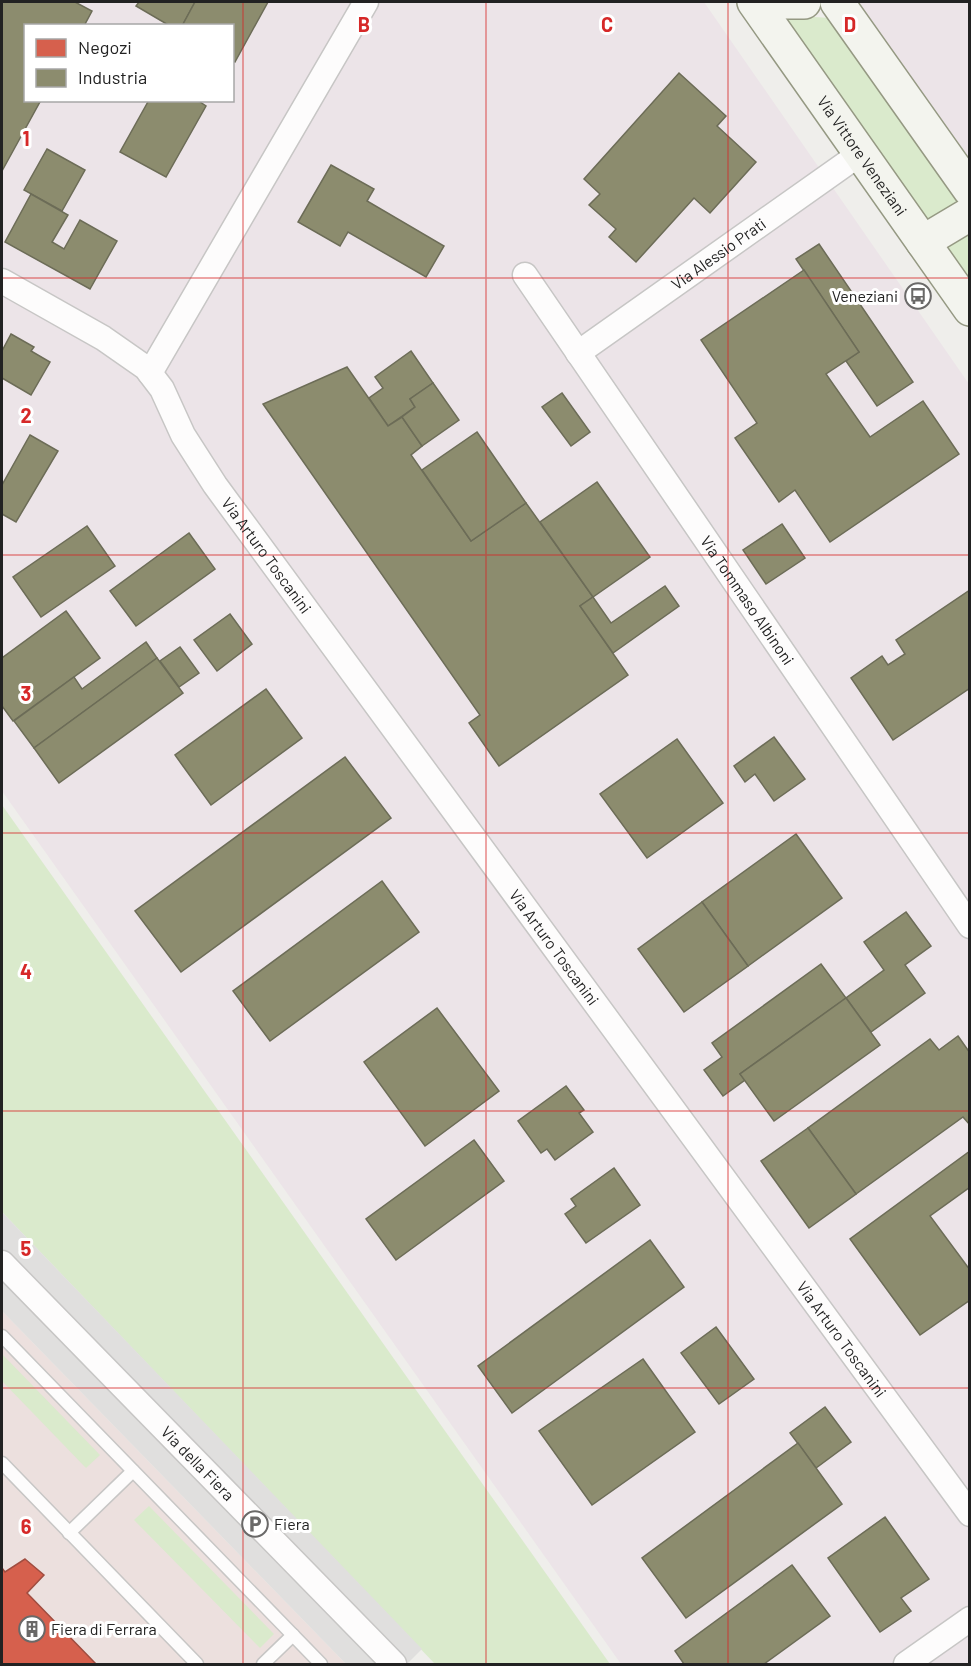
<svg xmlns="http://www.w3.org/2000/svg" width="971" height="1666" font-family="Barlow,sans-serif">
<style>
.commercial{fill:#ece0de}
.industrial{fill:#ece4e8;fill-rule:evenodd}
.grass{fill:#daeacc}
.parking{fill:#e0dfde}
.shops{fill:#d6604d;stroke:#a04d40;stroke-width:1.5}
.industry{fill:#8c8c6e;stroke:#6c6c57;stroke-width:1.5}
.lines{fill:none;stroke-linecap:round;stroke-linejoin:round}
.service-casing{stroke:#c7c6c5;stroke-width:15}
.minor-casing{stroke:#c7c6c5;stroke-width:27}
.secondary-casing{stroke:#959983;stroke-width:36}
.service{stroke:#fdfcfc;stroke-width:12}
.minor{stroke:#fdfcfc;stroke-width:24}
.secondary{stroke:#f3f4ee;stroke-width:33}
.grid{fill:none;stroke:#d62828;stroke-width:1.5;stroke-opacity:0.55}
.labels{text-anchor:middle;stroke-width:6;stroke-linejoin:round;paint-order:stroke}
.street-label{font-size:16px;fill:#222;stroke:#fff}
.poi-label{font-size:16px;fill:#222;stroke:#fff;text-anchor:start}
.grid-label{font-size:20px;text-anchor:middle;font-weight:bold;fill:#d62828;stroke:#fff;stroke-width:6;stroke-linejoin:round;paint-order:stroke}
</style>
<rect width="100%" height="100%" fill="#efeeeb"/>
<polygon class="commercial" points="2,1311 346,1664 2,1664"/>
<g class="industrial">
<path d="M2,2h702l265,382v1280h-348l-619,-873zM26,26h206v74h-206z"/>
<polygon points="858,2 969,2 969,158"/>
</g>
<g class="grass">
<polygon points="780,15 831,18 957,202 923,225"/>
<polygon points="969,232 969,292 942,252"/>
<polygon points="2,805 610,1664 435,1664 2,1212"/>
<polygon points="2,1354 100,1455 86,1468 2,1381"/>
<polygon points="149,1506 274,1634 260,1648 134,1520"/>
</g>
<polygon class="parking" points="2,1212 422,1649 407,1664 346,1664 2,1311"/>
<polygon class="shops" points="25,1559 44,1575 27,1593 96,1664 2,1664 2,1568 5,1572"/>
<g class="industry">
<polygon points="2,2 75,2 92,11 84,26 26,26 26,100 41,100 2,171"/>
<polygon points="139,2 195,2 182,26 170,26 136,6"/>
<polygon points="195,2 268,2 235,62 232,60 232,26 182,26"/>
<polygon points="679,73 726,116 717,126 756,162 710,213 694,198 636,262 609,237 616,229 589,205 600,194 584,179"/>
<polygon points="149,100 197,100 206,106 166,177 120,152"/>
<polygon points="47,149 85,170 62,211 24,190"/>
<polygon points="331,165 374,189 367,201 444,246 426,277 348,232 340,246 298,222"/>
<polygon points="31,194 68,215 52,242 64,249 80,220 117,241 90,289 5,242"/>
<polygon points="819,244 913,382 877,406 846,361 859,352 796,259"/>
<polygon points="804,270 859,352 826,374 870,437 923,401 959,454 830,542 795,490 779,502 735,438 757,423 701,340"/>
<polygon points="11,334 34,347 31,351 50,362 31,395 2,378 2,351"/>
<polygon points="411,351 433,383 410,399 415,407 388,426 369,398 383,388 375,377"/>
<polygon points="347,367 388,426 402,417 422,446 411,455 471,541 526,503 593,597 580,606 628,675 499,766 469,723 480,715 263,404"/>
<polygon points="433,383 459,420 422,446 402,417 415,407 410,399"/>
<polygon points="562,393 590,432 571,446 542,407"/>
<polygon points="477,432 526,503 471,541 422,470"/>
<polygon points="30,435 58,451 16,522 2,514 2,485"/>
<polygon points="597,482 650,557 593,597 540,522"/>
<polygon points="782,524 805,558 766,584 743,550"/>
<polygon points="87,526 115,566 41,617 13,577"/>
<polygon points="189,533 215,569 136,626 110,591"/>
<polygon points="665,586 679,606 613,653 580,606 593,597 611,623"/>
<polygon points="970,590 970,688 893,740 851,678 882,656 888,665 905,654 896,640"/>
<polygon points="66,611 100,658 13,721 2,706 2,658"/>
<polygon points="230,614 252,644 217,671 194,640"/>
<polygon points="146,642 157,658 34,748 14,721 74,677 82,689"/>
<polygon points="180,647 199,673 179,687 160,661"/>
<polygon points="157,658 183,693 59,783 34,748"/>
<polygon points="266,689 302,738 211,805 175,755"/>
<polygon points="774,737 805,779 774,801 755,774 745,782 734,766"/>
<polygon points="677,739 723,803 647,858 600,794"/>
<polygon points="345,757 391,818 181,972 135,911"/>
<polygon points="796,834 842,898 748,966 702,902"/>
<polygon points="382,881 419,932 270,1041 233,991"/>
<polygon points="702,902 748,966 684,1012 638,949"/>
<polygon points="906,912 931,946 905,965 925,993 871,1032 846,998 884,970 864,942"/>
<polygon points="821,964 846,998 740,1074 745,1080 723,1096 704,1070 722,1057 712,1043"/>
<polygon points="846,998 880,1045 774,1121 740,1074"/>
<polygon points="437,1008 499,1091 425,1146 364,1062"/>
<polygon points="958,1036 970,1053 970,1125 963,1117 856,1194 808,1128 930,1039 939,1050"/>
<polygon points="566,1086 584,1110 579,1113 593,1132 555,1160 547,1149 541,1153 518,1121"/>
<polygon points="808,1128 856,1194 809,1228 761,1161"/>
<polygon points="474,1140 504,1181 396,1260 366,1219"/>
<polygon points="970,1151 970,1187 930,1216 970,1270 970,1300 920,1335 850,1239"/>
<polygon points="614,1168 640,1205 586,1243 565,1214 576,1206 571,1199"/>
<polygon points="650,1240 684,1287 512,1413 478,1366"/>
<polygon points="716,1327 754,1379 719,1404 681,1353"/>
<polygon points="643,1359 695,1432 592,1505 539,1431"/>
<polygon points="825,1407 851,1442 816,1468 790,1433"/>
<polygon points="798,1443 842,1504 686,1618 642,1558"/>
<polygon points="885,1517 929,1579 901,1598 911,1611 880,1632 828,1558"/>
<polygon points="792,1565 830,1616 764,1664 684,1664 675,1651"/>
</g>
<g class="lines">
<g class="service-casing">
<g id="service">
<polyline points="2,1336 321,1664"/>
<polyline points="2,1463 197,1664"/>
<polyline points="69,1533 133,1471"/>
<polyline points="263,1664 293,1635"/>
</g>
</g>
<g class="minor-casing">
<g id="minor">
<path id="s1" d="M525,275l445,651"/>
<path id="s2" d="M2,281l101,57 43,30 16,21 21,46 32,50 755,1029"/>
<path id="s3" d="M578,353l283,-200"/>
<polyline points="150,373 366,2"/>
<path id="s4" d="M2,1263l392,401"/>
<polyline points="906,1664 970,1619"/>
</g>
</g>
<g class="secondary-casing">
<g id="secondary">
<path id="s5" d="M754,2l216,307"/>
<polyline points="783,2 804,2"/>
<polyline points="837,2 970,190"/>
<polyline points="923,242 970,214"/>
</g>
</g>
<use href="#service" class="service"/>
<use href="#minor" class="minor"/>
<use href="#secondary" class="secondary"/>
</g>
<path class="grid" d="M243,2v1662M486,2v1662M728,2v1662M2,278h968M2,555h968M2,833h968M2,1111h968M2,1388h968"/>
<defs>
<g id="bus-ring" transform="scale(1.35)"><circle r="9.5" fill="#fff" stroke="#6a6968" stroke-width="1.5"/><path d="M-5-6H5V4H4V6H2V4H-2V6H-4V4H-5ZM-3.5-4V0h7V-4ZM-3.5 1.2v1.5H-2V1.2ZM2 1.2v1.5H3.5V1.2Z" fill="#6a6968"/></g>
<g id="parking-ring" transform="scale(1.35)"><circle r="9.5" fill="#fff" stroke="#6a6968" stroke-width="1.5"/><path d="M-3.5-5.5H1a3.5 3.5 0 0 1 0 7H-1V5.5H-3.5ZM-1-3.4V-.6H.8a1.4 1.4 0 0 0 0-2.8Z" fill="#6a6968"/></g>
<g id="building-ring" transform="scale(1.35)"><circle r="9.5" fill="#fff" stroke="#6a6968" stroke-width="1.5"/><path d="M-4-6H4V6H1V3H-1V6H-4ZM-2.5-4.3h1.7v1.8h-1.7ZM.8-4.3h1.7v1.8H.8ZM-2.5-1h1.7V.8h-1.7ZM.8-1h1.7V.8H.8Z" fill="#6a6968"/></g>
</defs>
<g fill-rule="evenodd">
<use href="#bus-ring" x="918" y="296"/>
<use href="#parking-ring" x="255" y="1524"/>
<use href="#building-ring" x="32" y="1629"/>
</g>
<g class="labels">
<g class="street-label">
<text dy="6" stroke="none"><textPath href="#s5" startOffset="188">Via Vittore Veneziani</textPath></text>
<text dy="6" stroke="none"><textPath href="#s3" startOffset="172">Via Alessio Prati</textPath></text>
<text dy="6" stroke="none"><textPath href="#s2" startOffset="392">Via Arturo Toscanini</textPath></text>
<text dy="6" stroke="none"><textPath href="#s1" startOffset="394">Via Tommaso Albinoni</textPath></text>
<text dy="6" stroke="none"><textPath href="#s2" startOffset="878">Via Arturo Toscanini</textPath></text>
<text dy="6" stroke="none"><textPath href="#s2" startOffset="1364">Via Arturo Toscanini</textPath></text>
<text dy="6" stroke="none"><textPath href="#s4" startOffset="280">Via della Fiera</textPath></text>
</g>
<g class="poi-label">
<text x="898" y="302" text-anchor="end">Veneziani</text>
<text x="274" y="1530">Fiera</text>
<text x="51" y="1635">Fiera di Ferrara</text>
</g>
</g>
<g class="grid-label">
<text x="364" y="32">B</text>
<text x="607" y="32">C</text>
<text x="850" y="32">D</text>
<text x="26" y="146">1</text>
<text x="26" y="423">2</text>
<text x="26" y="701">3</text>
<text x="26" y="979">4</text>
<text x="26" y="1256">5</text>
<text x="26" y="1534">6</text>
</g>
<rect width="971" height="1666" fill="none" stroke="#222222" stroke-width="6"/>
<rect x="24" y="24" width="210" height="78" fill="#ffffff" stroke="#a7a7a7" stroke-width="1.5"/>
<rect x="36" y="39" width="30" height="18" fill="#d6604d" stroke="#a7a7a7" stroke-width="1.5"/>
<text x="78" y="54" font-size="18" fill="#222222">Negozi</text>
<rect x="36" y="69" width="30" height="18" fill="#8c8c6e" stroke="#a7a7a7" stroke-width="1.5"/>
<text x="78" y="84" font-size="18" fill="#222222">Industria</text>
</svg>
